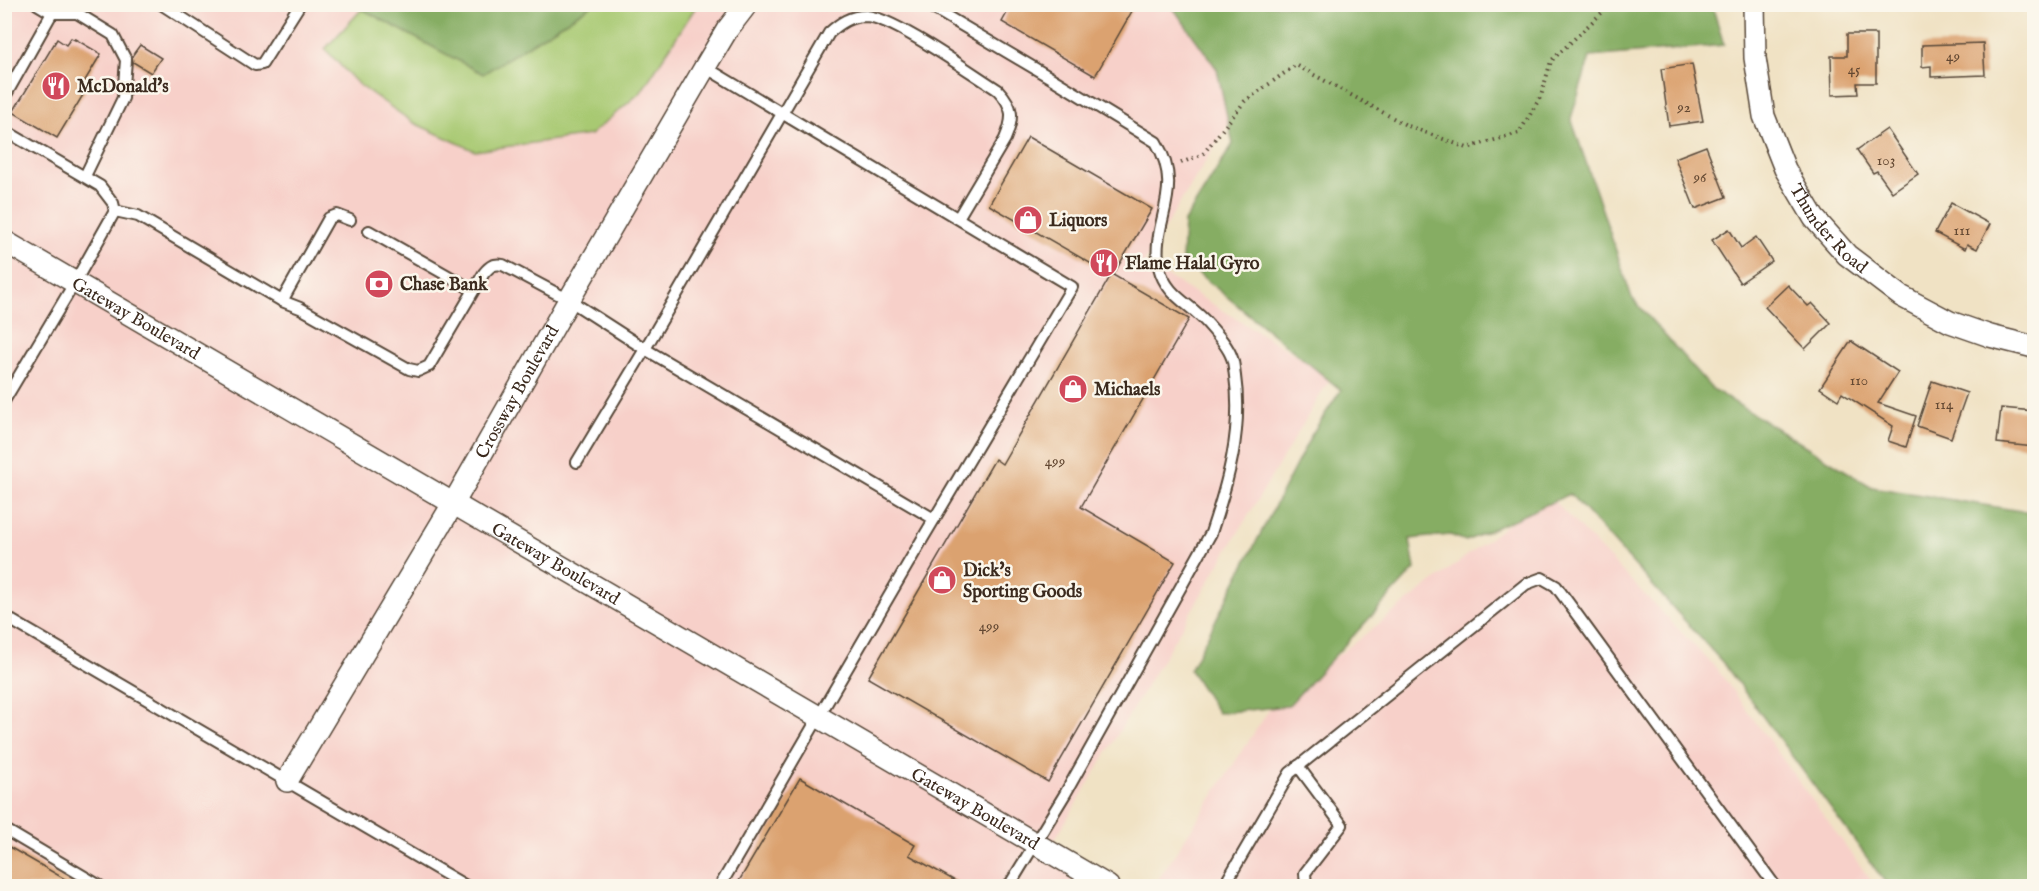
<svg xmlns="http://www.w3.org/2000/svg" width="2039" height="891" font-family="'IM FELL English',serif">
<style>
.built{fill:#f7d0c9}
.green{fill:#a8c972;stroke:#727a48;stroke-width:1.5}
.forest{fill:#86ad64;stroke:#606c41;stroke-width:1.5}
.building{fill:#dba270}
.lines{fill:none;stroke-linecap:round;stroke-linejoin:round}
.lane-casing{stroke:#564637;stroke-width:14}
.street-casing{stroke:#564637;stroke-width:24}
.path{stroke:#564637;stroke-width:4;stroke-dasharray:1.5 4.5;stroke-linecap:butt}
.lane{stroke:#fff;stroke-width:10}
.street{stroke:#fff;stroke-width:21}
.labels{text-anchor:middle;stroke-width:5;stroke-linejoin:round;paint-order:stroke}
.number-label{font-size:15px;fill:#634832}
.poi-label{font-size:18px;font-weight:bold;fill:#3b2a1e;stroke:#fbf7ec;text-anchor:start}
.street-label{font-size:18px;fill:#3b2a1e;stroke:#fbf7ec}
</style>
<rect width="100%" height="100%" fill="#fbf7ec"/>
<filter id="ink" filterUnits="userSpaceOnUse"><feTurbulence type="fractalNoise" baseFrequency=".0167" numOctaves="2"/><feDisplacementMap in="SourceGraphic" scale="12" xChannelSelector="R" yChannelSelector="G"/><feConvolveMatrix kernelMatrix="1 2 1 2 8 2 1 2 1" color-interpolation-filters="sRGB"/></filter>
<filter id="wash" filterUnits="userSpaceOnUse"><feTurbulence type="fractalNoise" baseFrequency=".008" numOctaves="4" result="noise"/><feDisplacementMap in="SourceGraphic" scale="24" xChannelSelector="R" yChannelSelector="G"/><feGaussianBlur stdDeviation="1.35" result="paint"/><feColorMatrix in="noise" values="0 0 0 0 0 0 0 0 0 0 0 0 0 0 0 0 0 1.4 0 .05"/><feComposite in="paint" operator="in"/></filter>
<g filter="url(#wash)">
<rect width="100%" height="100%" fill="#f0e2c4"/>
<g class="built">
<polygon points="5,5 1179,5 1249,90 1144,262 1331,377 1048,851 1108,886 5,886"/>
<polygon points="1547,494 1717,669 1875,886 1154,886 1271,707"/>
</g>
<polygon class="green" points="592,5 697,5 641,92 590,135 475,151 414,123 358,84 325,49 362,9 483,74"/>
<g class="forest">
<polygon points="366,4 592,4 592,5 483,74 362,9"/>
<polygon points="1171,5 1712,5 1724,45 1590,57 1571,118 1632,298 1711,388 1872,487 2027,512 2034,516 2034,886 1888,886 1724,664 1570,494 1466,541 1450,535 1410,539 1415,569 1288,706 1218,713 1190,670 1312,434 1341,390 1182,260 1184,222 1233,144 1217,69"/>
</g>
<g id="blocks">
<g class="building">
<polygon points="1012,4 1136,4 1095,76 1002,22"/>
<polygon points="1847,34 1876,34 1876,83 1857,83 1858,94 1832,95 1831,56 1847,56"/>
<polygon points="71,38 75,40 75,39 101,54 81,87 86,90 57,138 13,112 57,39 66,45"/>
<polygon points="1983,43 1985,75 1931,77 1931,66 1922,67 1922,45"/>
<polygon points="140,45 161,58 151,73 133,62 132,56"/>
<polygon points="1692,64 1703,121 1669,126 1661,69"/>
<polygon points="1887,129 1918,174 1892,192 1877,171 1873,173 1857,150"/>
<polygon points="1028,137 1152,209 1113,275 1189,319 1081,507 1175,562 1048,782 868,678 995,459 1002,464 1111,275 989,205"/>
<polygon points="1706,146 1726,197 1695,209 1675,158"/>
<polygon points="1951,203 1990,224 1977,249 1967,244 1965,249 1935,233"/>
<polygon points="1729,229 1741,248 1756,237 1772,261 1740,283 1712,240"/>
<polygon points="1788,285 1808,306 1812,303 1831,323 1805,349 1765,307"/>
<polygon points="1851,341 1898,372 1878,403 1916,416 1906,447 1888,441 1893,426 1842,393 1838,400 1820,388"/>
<polygon points="1932,381 1967,393 1951,438 1917,426"/>
<polygon points="2001,408 2034,411 2034,447 1997,443"/>
<polygon points="800,778 915,845 909,855 964,886 736,886"/>
<polygon points="4,844 77,886 4,886"/>
</g>
</g>
</g>
<g filter="url(#ink)">
<use href="#blocks" fill-opacity="0" stroke="#564637" stroke-width="1.5"/>
<g class="lines">
<g class="lane-casing">
<g id="lane">
<polyline points="37,4 52,13"/>
<polyline points="161,4 255,65 262,64 300,4"/>
<path d="M926,4l125,74 105,64c30,50 -6,80 3,125 7,29 31,36 49,57 9,10 20,22 24,34 2,5 2,12 3,18 8,54 -7,106 -24,157l-146,261 -56,92"/>
<polyline points="705,67 1072,287 923,538 720,886"/>
<polyline points="4,98 52,13 77,13 113,35 126,60 123,98 85,176"/>
<polyline points="4,130 100,186 113,203 115,211 75,282 4,401"/>
<path d="M115,211l23,5 144,85 18,7 109,61 9,2 11,-5 55,-93c6,-7 10,-10 19,-8l66,35 76,49 289,170"/>
<polyline points="369,231 473,290"/>
<polyline points="282,301 329,218 337,215 350,220"/>
<path d="M577,462l68,-113 184,-316c11,-10 21,-17 37,-17 27,1 105,57 132,74 16,17 16,28 7,49l-47,79"/>
<polyline points="4,616 466,886"/>
<polyline points="1298,766 1342,825 1305,873 1306,886"/>
<polyline points="4,829 100,886"/>
<polyline points="1224,886 1290,773 1526,584 1542,578 1556,586 1775,886"/>
</g>
</g>
<g class="street-casing">
<g id="street">
<path id="s1" d="M1754,4l1,54 9,58 21,53 29,49 33,37 54,41 49,26 40,14 44,11"/>
<path id="s2" d="M4,241l1104,645"/>
<path id="s3" d="M287,781l166,-277 116,-204 136,-233 22,-37 20,-26"/>
</g>
</g>
<polyline class="path" points="1181,163 1203,154 1245,101 1296,65 1406,125 1467,148 1519,133 1541,96 1551,61 1611,4"/>
<use href="#lane" class="lane"/>
<use href="#street" class="street"/>
</g>
</g>
<defs>
<g id="restaurant-disc" transform="scale(1.5)"><circle r="9.5" fill="#d1495b" stroke="#fbf7ec"/><path d="M-5-6h1v4h1v-4h1v4h1v-4h1v5L-1.5 .5V6h-2V.5L-5-1ZM5-6V6H3V1.5H1.5Q1.5-4 5-6Z" fill="#fff"/></g>
<g id="shop-disc" transform="scale(1.5)"><circle r="9.5" fill="#d1495b" stroke="#fbf7ec"/><path d="M-5-2.5h2.3a2.7 3.5 0 0 1 5.4 0H5L5.5 6h-11ZM-1.5-2.5h3a1.5 2.3 0 0 0-3 0Z" fill="#fff"/></g>
<g id="bank-disc" transform="scale(1.5)"><circle r="9.5" fill="#d1495b" stroke="#fbf7ec"/><path d="M-6-4H6V4H-6ZM0-2.3a2.3 2.3 0 1 0 0 4.6a2.3 2.3 0 1 0 0-4.6Z" fill="#fff"/></g>
</defs>
<g fill-rule="evenodd">
<use href="#restaurant-disc" x="56" y="86"/>
<use href="#shop-disc" x="1028" y="220"/>
<use href="#restaurant-disc" x="1104" y="263"/>
<use href="#bank-disc" x="379" y="284"/>
<use href="#shop-disc" x="1073" y="389"/>
<use href="#shop-disc" x="942" y="580"/>
</g>
<g class="labels">
<g class="number-label">
<text x="1953" y="61">49</text>
<text x="1854" y="74">45</text>
<text x="1684" y="112">92</text>
<text x="1886" y="165">103</text>
<text x="1700" y="182">96</text>
<text x="1962" y="235">111</text>
<text x="1859" y="385">110</text>
<text x="1944" y="409">114</text>
<text x="1055" y="466">499</text>
<text x="989" y="631">499</text>
</g>
<g class="poi-label">
<text x="77" y="92">McDonald's</text>
<text x="1049" y="226">Liquors</text>
<text x="1125" y="269">Flame Halal Gyro</text>
<text x="400" y="290">Chase Bank</text>
<text x="1094" y="395">Michaels</text>
<text x="963" y="576">Dick's<tspan x="963" dy="21">Sporting Goods</tspan></text>
</g>
<g class="street-label">
<text dy="6" stroke="none"><textPath href="#s1" startOffset="244">Thunder Road</textPath></text>
<text dy="6" stroke="none"><textPath href="#s2" startOffset="153">Gateway Boulevard</textPath></text>
<text dy="6" stroke="none"><textPath href="#s3" startOffset="452">Crossway Boulevard</textPath></text>
<text dy="6" stroke="none"><textPath href="#s2" startOffset="639">Gateway Boulevard</textPath></text>
<text dy="6" stroke="none"><textPath href="#s2" startOffset="1125">Gateway Boulevard</textPath></text>
</g>
</g>
<rect width="2039" height="891" fill="none" stroke="#fbf7ec" stroke-width="24"/>
</svg>
